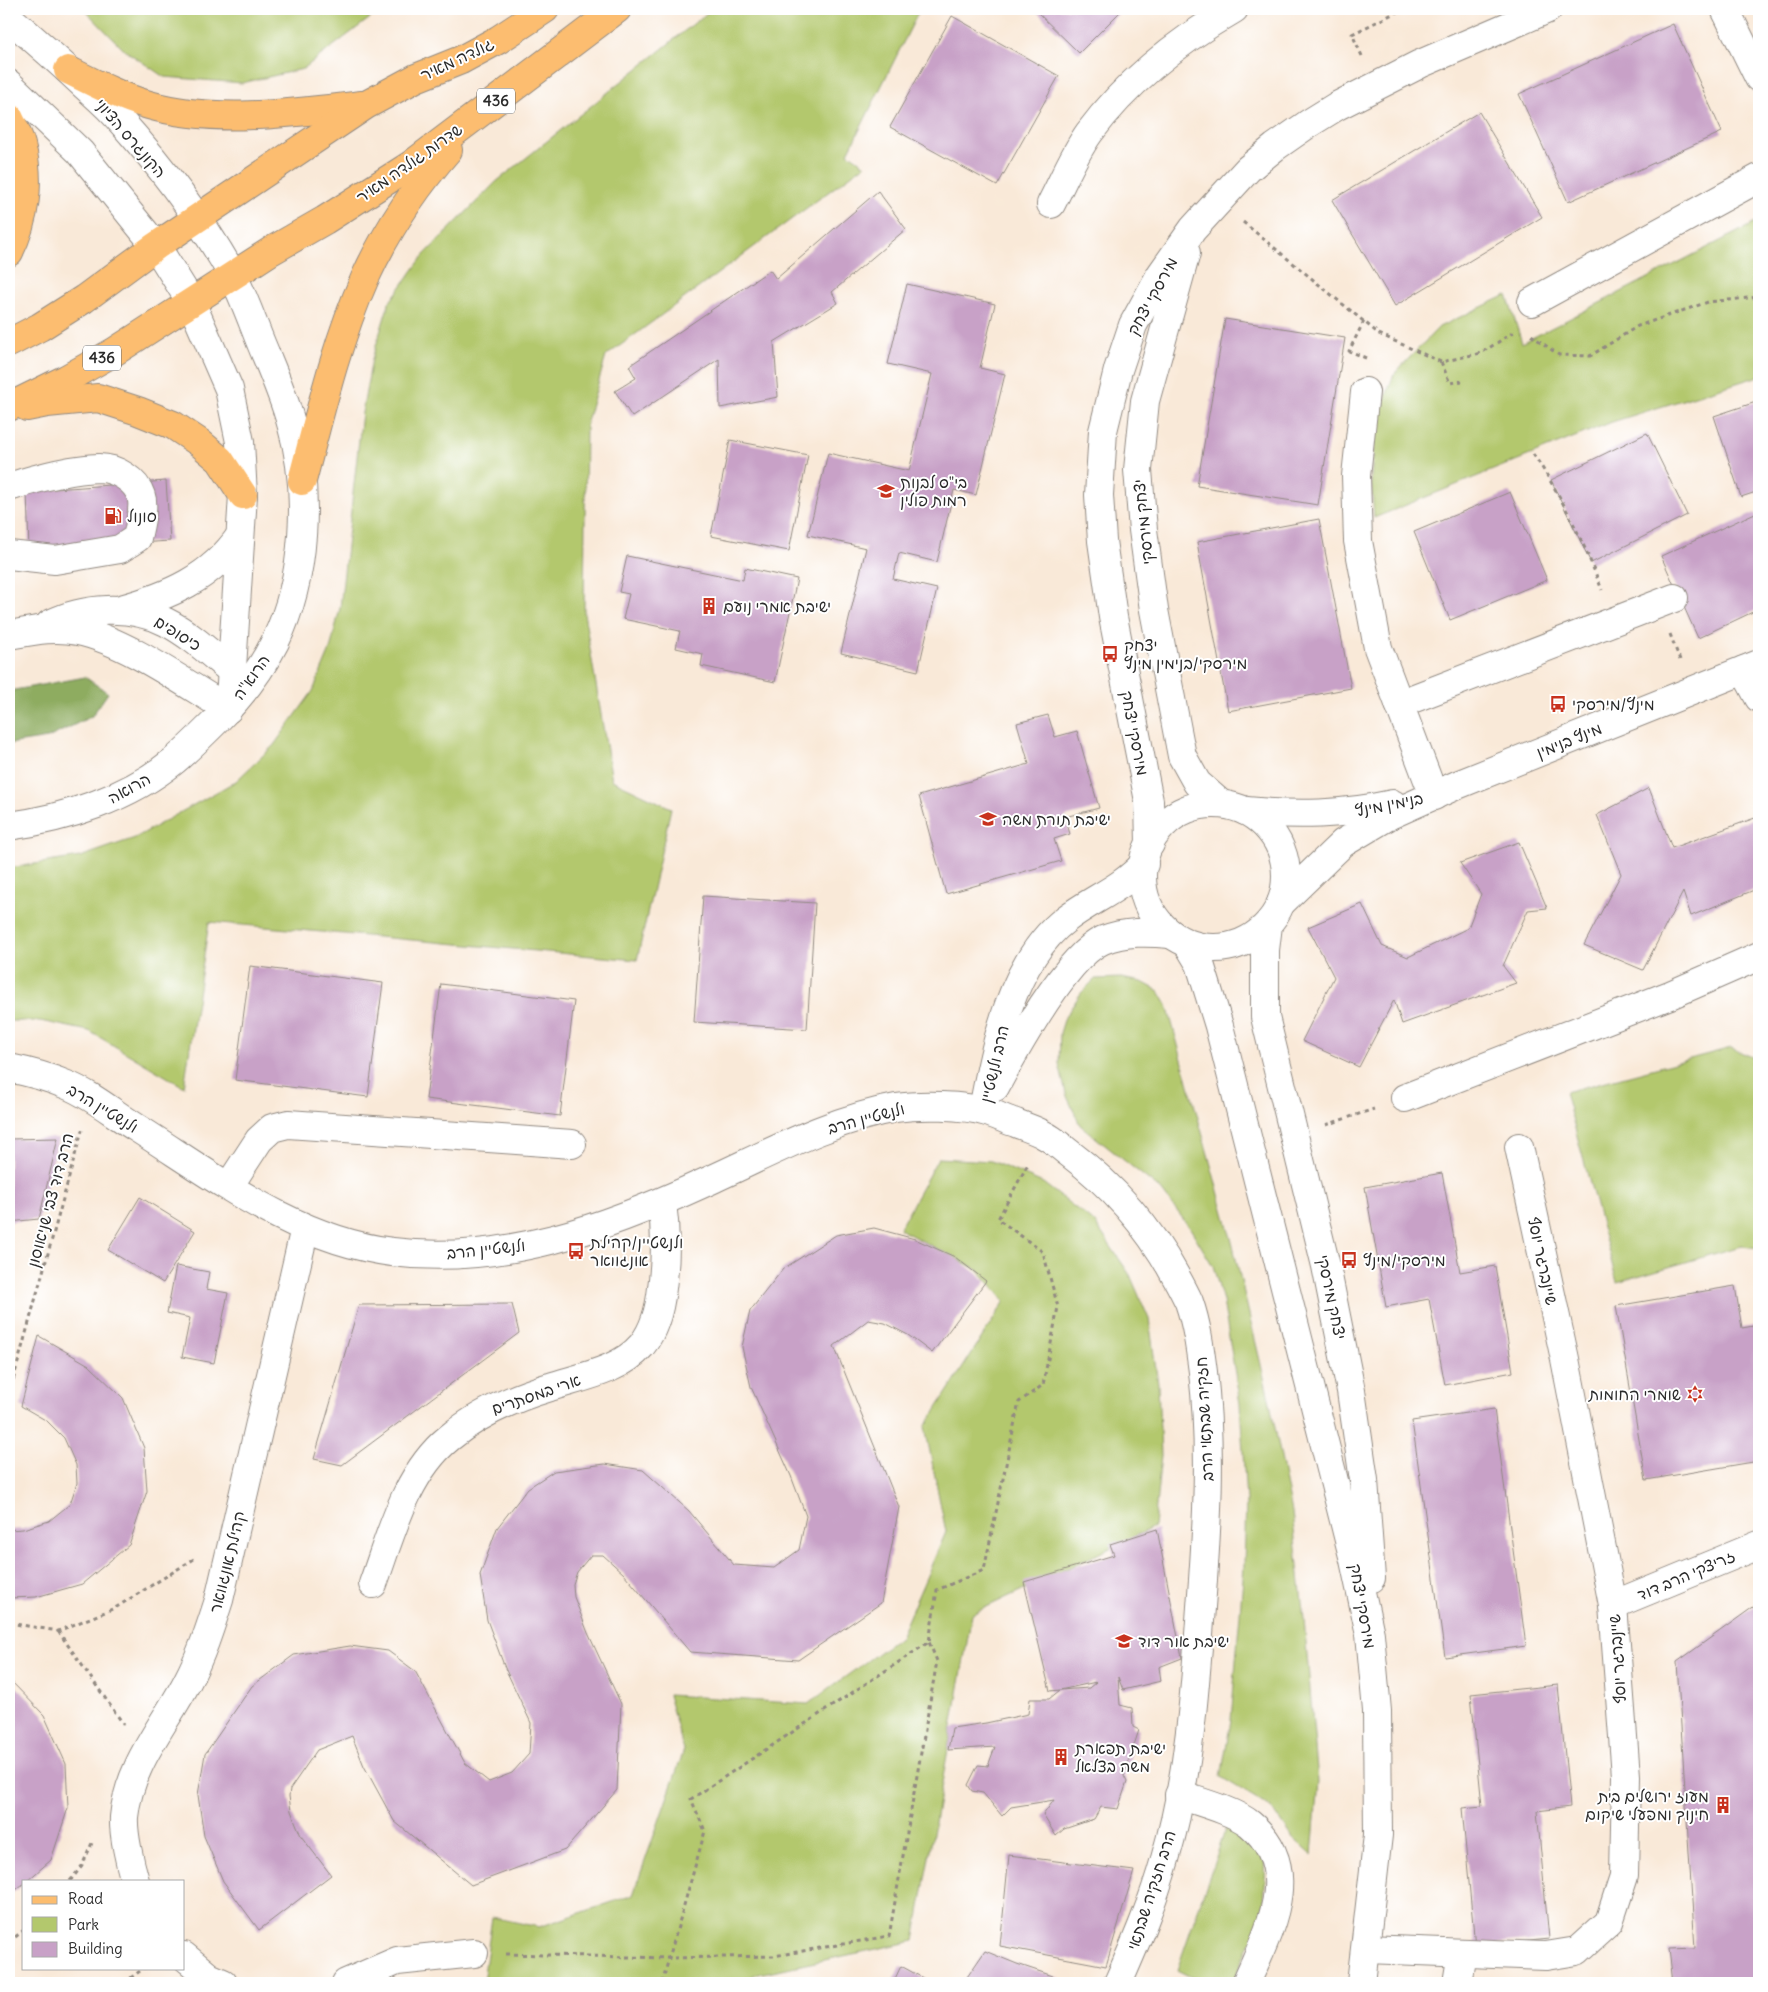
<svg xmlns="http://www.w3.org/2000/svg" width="1768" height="1992" font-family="Delius,'Playpen Sans Hebrew',sans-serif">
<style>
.green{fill:#b3c86d;stroke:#6f7a4c}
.forest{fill:#8eac60;stroke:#5c6c46}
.building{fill:#c8a1c7;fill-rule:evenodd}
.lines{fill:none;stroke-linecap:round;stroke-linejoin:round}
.minor-casing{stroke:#928a82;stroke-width:30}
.major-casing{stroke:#928a82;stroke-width:30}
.path{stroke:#928a82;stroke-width:3;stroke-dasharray:4 4;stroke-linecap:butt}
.minor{stroke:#fff;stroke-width:28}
.major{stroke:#fcbd6f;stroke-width:28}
.labels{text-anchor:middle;stroke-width:4;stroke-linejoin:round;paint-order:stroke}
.shield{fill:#fff;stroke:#6b6b6b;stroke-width:1}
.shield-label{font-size:15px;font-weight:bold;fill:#2b2b2b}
.street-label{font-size:16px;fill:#2b2b2b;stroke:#fff}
.poi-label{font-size:16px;fill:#2b2b2b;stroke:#fff;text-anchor:start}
</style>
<rect width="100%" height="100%" fill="#fff"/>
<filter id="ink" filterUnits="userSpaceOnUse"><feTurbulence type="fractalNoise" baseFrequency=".02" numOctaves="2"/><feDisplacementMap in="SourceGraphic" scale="10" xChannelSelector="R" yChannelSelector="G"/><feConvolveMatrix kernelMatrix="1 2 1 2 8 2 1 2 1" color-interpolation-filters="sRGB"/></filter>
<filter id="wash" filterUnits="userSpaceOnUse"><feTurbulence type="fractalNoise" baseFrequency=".0096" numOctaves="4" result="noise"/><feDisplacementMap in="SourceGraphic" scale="20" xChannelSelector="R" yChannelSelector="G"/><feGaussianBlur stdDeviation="1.12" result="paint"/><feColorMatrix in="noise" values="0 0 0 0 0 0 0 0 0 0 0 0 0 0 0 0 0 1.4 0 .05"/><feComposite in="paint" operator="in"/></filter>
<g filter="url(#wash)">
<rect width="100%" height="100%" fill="#f9e9d8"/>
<g class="green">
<polygon points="84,9 382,9 303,69 242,83 164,77 123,49"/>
<polygon points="712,9 920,9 848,153 865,165 606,356 586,425 584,613 612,780 671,808 637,960 209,922 184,1087 89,1031 40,1021 9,1021 9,868 80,857 135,838 236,781 274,745 313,691 330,650 340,608 362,413 372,359 389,303 424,255 496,182"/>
<polygon points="1759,221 1759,376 1612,422 1374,518 1371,478 1376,424 1394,374 1439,327 1507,295 1522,343"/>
<polygon points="1121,978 1142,982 1159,991 1167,1005 1232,1242 1270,1403 1292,1512 1304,1620 1318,1782 1312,1855 1293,1838 1272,1808 1221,1777 1231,1720 1244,1566 1246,1501 1240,1404 1223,1301 1213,1266 1190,1228 1161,1190 1080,1125 1066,1094 1059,1064 1060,1033 1065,1017 1081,993 1095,979"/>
<polygon points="1731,1048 1759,1060 1759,1248 1741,1246 1617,1282 1565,1092"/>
<polygon points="938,1158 991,1161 1043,1183 1095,1223 1130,1275 1149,1319 1158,1384 1161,1455 1154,1527 972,1614 914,1941 754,1975 743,1983 483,1983 492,1917 539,1927 633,1895 684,1750 668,1695 808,1704 900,1637 946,1532 925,1427 1005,1301 978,1270 899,1229"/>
<polygon points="1227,1825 1246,1836 1266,1852 1264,1914 1232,1983 1203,1983 1177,1970"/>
</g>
<polygon class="forest" points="85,677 108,693 92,716 48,738 9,744 9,691"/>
<g id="blocks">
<g class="building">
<polygon points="1034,9 1123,9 1079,53"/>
<polygon points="952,16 1059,76 997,186 890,127"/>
<polygon points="1673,24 1722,132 1568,202 1519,94"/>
<polygon points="1479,112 1542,217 1395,306 1332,200"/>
<polygon points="878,191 906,229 832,292 838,303 774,342 778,397 720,408 719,359 632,417 615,391 636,378 629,366 770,270 776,279"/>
<polygon points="907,284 995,304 980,368 1005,374 976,495 954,490 937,562 899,553 893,579 937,589 918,671 841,653 866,548 808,535 828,453 909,471 932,374 888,364"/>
<polygon points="1225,319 1345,338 1318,505 1197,486"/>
<polygon points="1759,401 1759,491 1741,497 1714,416"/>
<polygon points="1647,433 1687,515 1591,563 1551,480"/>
<polygon points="730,440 808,455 789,551 711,536"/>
<polygon points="166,481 170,541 29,550 27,491"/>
<polygon points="1510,492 1547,580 1450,620 1414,532"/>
<polygon points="1755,513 1759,523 1759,609 1698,638 1661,556"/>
<polygon points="1319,519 1351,688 1228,711 1197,542"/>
<polygon points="627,556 743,580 745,568 797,579 775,682 701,666 703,654 676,648 680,631 623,619 629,594 619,592"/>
<polygon points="1048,715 1055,737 1077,731 1099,808 1065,817 1070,834 1054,839 1061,861 946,894 919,796 1029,764 1017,723"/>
<polygon points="1649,788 1672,848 1755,818 1759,828 1759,888 1691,916 1683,892 1643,970 1584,945 1621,874 1597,815"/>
<polygon points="1519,842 1547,908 1528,910 1503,966 1516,983 1402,1024 1394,1000 1359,1067 1302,1041 1334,977 1308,927 1362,904 1382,946 1408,957 1468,928 1481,894 1460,863"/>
<polygon points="703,896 815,903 807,1029 694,1022"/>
<polygon points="250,966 383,983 368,1097 235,1080"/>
<polygon points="441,984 574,1001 560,1116 426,1099"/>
<polygon points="58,1138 39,1219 9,1222 9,1139"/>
<polygon points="1442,1173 1460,1272 1495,1266 1513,1372 1445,1385 1429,1299 1386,1307 1365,1187"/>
<polygon points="140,1197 195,1231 163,1283 108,1250"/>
<polygon points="874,1228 915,1239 955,1257 986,1281 932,1353 908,1335 885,1323 868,1320 834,1346 899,1507 881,1603 798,1660 690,1652 624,1574 603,1555 591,1555 577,1572 573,1584 574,1597 588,1633 621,1704 617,1790 565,1850 471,1885 394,1821 364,1766 352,1736 317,1750 290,1789 289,1796 291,1811 301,1836 331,1875 259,1930 223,1881 204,1836 198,1795 205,1754 252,1686 294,1655 350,1646 388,1651 415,1671 465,1763 489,1782 512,1773 529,1754 531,1723 505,1668 487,1620 480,1575 497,1528 528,1488 554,1471 605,1464 643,1470 689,1511 734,1565 774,1568 799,1550 806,1516 791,1476 751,1387 742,1347 750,1311 783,1269 836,1235"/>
<polygon points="176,1266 209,1272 206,1289 228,1293 214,1363 182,1357 190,1318 167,1313"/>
<polygon points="1735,1286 1742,1328 1759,1325 1759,1461 1646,1480 1616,1306"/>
<polygon points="512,1304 519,1333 342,1465 314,1459 359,1305"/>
<polygon points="39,1336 89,1365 123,1398 144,1448 147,1491 129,1545 82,1584 36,1597 9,1598 9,1530 23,1529 49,1521 70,1504 77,1483 76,1465 64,1438 47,1421 21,1406"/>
<polygon points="1494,1409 1526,1646 1445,1657 1412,1421"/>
<path d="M1157,1529l25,129 -23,9 2,14 -38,9 -5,-13 2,28 12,3 1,19 6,3 -15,46 3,6 -9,27 -17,-2 -7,12 -30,10 -8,7 -13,-21 11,-15 -43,7 -9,9 -19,-23 -11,-2 -4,-6 10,-20 10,1 7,-19 -47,3 4,-22 34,-5 42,-9 2,-15h19l11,-9 -10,1 -26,-109 90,-27 -4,-11zM1096,1682l-7,6 -29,2z"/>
<polygon points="1756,1605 1759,1611 1759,1983 1673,1983 1669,1949 1695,1948 1677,1662"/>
<polygon points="9,1679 44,1715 66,1764 68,1808 51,1860 27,1881 24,1881 24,1883 9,1896"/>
<polygon points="1558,1685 1570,1807 1537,1811 1549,1939 1475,1946 1462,1808 1482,1806 1471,1694"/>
<polygon points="1009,1855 1134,1871 1106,1966 1000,1946"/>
<polygon points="985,1951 1017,1964 1059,1978 1057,1983 963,1983"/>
<polygon points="901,1966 932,1983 893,1983"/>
</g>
</g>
</g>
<g filter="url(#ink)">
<use href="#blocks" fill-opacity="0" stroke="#928a82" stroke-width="1"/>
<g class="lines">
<g class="minor-casing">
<g id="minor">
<polyline points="1725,9 1759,78"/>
<path d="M9,18c26,22 51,44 76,68 11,10 24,21 34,33 42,47 82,100 113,155 12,23 21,50 31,74 10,24 21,49 28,75 20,68 15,155 -16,219 -14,28 -35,55 -57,77 -14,14 -28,28 -43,41 -46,38 -108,58 -166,66"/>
<polyline points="9,84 80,152 156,246 191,302 229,389 240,442 243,495 231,684 228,709"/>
<path d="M1051,204c12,-23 23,-50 38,-71 38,-51 91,-93 145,-124"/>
<polyline points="1186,253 1145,401 1138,470 1143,530 1154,610 1182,756 1197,783 1221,804"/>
<polyline points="1532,302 1759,178"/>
<polyline points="1365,392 1356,476 1358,541 1378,648 1434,796"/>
<path d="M9,487c28,-9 60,-18 90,-19 17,0 37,12 42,28 4,11 -2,31 -4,42l-17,11 -65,11 -46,-5"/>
<path d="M121,609c48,-13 90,-31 119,-73"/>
<path d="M50,624c34,-17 80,-20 116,-2 28,14 52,39 77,58"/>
<path d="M9,635c23,-4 45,-9 69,-4 46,9 108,53 150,78"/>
<polyline points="1744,670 1759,698"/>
<polyline points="1399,704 1674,598"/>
<circle cx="1214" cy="876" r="72"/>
<path d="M1246,811c52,5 96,4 147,-7"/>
<polyline points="1150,844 1149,801 1113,617 1102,541 1099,495 1103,431 1118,370 1133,325 1161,274 1193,229 1248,169 1275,147 1308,124 1337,106 1420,64 1548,9"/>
<polyline points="1281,903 1343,843 1390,815 1457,785 1759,664"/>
<polyline points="1268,925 1265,950 1265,1017 1326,1266 1351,1391 1364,1480 1371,1578"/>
<polyline points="1188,944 1200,964 1219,1026 1354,1560 1370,1634 1377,1711 1378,1835 1361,1983"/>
<path d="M9,1068c20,4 39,9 58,17 25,10 47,29 70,43 79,50 159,112 255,124 110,14 216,-25 314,-70 62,-28 123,-62 190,-74 24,-4 68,-3 91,4 10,3 19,8 29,11 9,4 20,7 28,12 9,4 17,12 25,18 44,33 80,74 106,122 5,9 10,18 14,27 8,23 11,47 14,70 9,78 4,157 -2,235 -6,84 -12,170 -36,252 -12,43 -29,83 -47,124"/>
<path d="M995,1087c20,-37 71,-131 108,-147 23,-9 44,-8 68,-6"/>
<polyline points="1405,1098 1670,995 1759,956"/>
<path d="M983,1110c11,-62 29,-150 83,-191 26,-20 55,-30 78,-55"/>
<polyline points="229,1186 259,1140 272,1128 288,1124 572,1144"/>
<path d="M373,1584c18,-50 33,-111 76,-146 30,-25 64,-40 101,-51 31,-10 70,-16 92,-42 12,-15 18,-38 20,-57 4,-29 4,-57 0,-86"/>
<polyline points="1613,1605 1759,1545"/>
<path d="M1179,1795c21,7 55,16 71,29 54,45 18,108 -4,159"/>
<path d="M135,1881c-5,-17 -12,-47 -11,-64 5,-52 40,-91 63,-135 14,-26 23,-54 32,-82l86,-372"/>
<polyline points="1366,1949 1546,1956 1577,1951 1609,1922 1624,1876 1626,1776 1613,1605 1565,1359 1519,1147"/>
<polyline points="184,1956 209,1977 223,1983"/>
<polyline points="346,1983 397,1961 474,1953"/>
<polyline points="1457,1983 1462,1953"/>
</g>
</g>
<g class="major-casing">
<g id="major">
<path d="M68,70c26,13 53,27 81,35 66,19 145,8 213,0"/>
<path d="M9,117c4,9 10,19 12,28 10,36 4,75 -12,107"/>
<polyline points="9,343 40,327 84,299 156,246 366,105 416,78 461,60 498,40 545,9"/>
<polyline points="9,407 66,379 114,352 271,251 325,220 411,165 617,9"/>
<polyline points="27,407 47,403 98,398 138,411 173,425 200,443 220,460 243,495"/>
<path d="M302,481c18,-68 34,-138 63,-203 21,-46 50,-90 83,-128"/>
</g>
</g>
<g class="path">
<polyline points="1362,56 1352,34 1403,9"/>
<polyline points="1243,222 1379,334 1441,362 1481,353 1517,330"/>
<polyline points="1364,321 1349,351 1366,358"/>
<polyline points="1531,335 1559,355 1590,356 1638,326 1708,302 1759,297"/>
<polyline points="1441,362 1450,383 1462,381"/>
<path d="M1533,454c29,42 51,89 69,136"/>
<polyline points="1670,634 1680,660"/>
<polyline points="1326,1125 1374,1109"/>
<polyline points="9,1395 82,1130"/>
<polyline points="9,1623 58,1631 115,1608 194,1559"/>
<polyline points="58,1631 124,1725"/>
<polyline points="70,1881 82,1866 92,1843"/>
<polyline points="9,1942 24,1930"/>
<polyline points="506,1954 669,1958 774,1956 889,1936 937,1661 929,1642"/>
<polyline points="124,1983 144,1968"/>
<polyline points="662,1983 705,1831 691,1799 929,1642 937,1590 984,1570 1019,1402 1043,1385 1058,1307 1043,1252 998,1219 1028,1164"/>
</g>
<use href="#minor" class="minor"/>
<use href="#major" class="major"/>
</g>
</g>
<defs>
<g id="school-bare" transform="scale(1.35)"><path d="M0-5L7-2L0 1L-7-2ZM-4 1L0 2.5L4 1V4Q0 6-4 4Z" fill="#c8321e" stroke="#fff" stroke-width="2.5" paint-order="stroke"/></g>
<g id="fuel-bare" transform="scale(1.35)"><path d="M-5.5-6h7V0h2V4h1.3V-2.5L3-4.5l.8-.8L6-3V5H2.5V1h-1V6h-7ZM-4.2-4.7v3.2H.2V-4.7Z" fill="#c8321e" stroke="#fff" stroke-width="2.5" paint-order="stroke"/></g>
<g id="building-bare" transform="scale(1.35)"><path d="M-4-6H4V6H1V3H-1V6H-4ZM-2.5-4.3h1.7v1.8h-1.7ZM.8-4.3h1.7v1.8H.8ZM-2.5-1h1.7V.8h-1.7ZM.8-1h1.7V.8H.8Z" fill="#c8321e" stroke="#fff" stroke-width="2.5" paint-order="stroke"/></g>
<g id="bus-bare" transform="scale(1.35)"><path d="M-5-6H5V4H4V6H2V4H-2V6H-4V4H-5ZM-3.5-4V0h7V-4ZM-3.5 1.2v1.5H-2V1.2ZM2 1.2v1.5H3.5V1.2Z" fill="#c8321e" stroke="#fff" stroke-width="2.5" paint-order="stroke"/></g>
<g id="synagogue-bare" transform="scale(1.35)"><path d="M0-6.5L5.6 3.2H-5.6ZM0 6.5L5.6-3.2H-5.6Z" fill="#c8321e" stroke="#fff" stroke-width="2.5" paint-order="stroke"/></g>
<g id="university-bare" transform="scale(1.35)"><path d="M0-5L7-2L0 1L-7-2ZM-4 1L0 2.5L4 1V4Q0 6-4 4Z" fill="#c8321e" stroke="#fff" stroke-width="2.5" paint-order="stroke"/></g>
</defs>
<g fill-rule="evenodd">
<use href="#school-bare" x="886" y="491"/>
<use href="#fuel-bare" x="113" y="516"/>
<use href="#building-bare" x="709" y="606"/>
<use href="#bus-bare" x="1110" y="654"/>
<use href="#bus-bare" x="1558" y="704"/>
<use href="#school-bare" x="988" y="819"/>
<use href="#bus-bare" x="576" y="1251"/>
<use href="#bus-bare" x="1349" y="1260"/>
<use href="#synagogue-bare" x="1695" y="1394"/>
<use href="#university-bare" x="1124" y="1641"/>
<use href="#building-bare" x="1061" y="1757"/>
<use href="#building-bare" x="1723" y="1805"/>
</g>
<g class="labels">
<g class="shield">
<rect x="477" y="88.5" width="38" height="25" rx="4"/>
<rect x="83" y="345.5" width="38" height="25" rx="4"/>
</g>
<g class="shield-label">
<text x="496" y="106">436</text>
<text x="102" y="363">436</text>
</g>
<g class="street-label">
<text transform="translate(457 59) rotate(-25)" y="6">גולדה מאיר</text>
<text transform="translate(131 138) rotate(49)" y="6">הקונגרס הציוני</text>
<text transform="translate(409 163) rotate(-35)" y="6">שדרות גולדה מאיר</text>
<text transform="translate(1152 296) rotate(-61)" y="6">מירסקי יצחק</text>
<text transform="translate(1143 522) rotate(-96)" y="6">יצחק מירסקי</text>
<text transform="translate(178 633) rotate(32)" y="6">כיסופים</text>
<text transform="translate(251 677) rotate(-55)" y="6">הרוא''ה</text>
<text transform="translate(1135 733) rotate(79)" y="6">מירסקי יצחק</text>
<text transform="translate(1569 740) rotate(-22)" y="6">מינץ בנימין</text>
<text transform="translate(129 788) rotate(-29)" y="6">הרואה</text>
<text transform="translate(1389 804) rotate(-11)" y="6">בנימין מינץ</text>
<text transform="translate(994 1064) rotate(-77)" y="6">הרב ולנשטיין</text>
<text transform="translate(103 1108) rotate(31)" y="6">ולנשטיין הרב</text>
<text transform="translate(866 1118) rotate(-15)" y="6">ולנשטיין הרב</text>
<text transform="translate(50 1200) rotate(-75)" y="6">הרב דוד צבי שניאוסון</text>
<text transform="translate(486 1249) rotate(-6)" y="6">ולנשטיין הרב</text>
<text transform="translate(1543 1261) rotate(78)" y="6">שיינברגר יוסף</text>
<text transform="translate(1332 1297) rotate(78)" y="6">יצחק מירסקי</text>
<text transform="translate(536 1394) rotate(-19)" y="6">ארי במסתרים</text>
<text transform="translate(1204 1419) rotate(-93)" y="6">חזקיה שבתאי הרב</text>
<text transform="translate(227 1562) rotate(-76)" y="6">קהילת אונגוואר</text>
<text transform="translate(1686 1575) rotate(-23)" y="6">זריצקי הרב דוד</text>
<text transform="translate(1363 1606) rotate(80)" y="6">מירסקי יצחק</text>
<text transform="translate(1617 1659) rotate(-94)" y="6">שיינברגר יוסף</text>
<text transform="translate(1151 1890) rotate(-72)" y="6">הרב חזקיה שבתאי</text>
</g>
<g class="poi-label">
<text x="900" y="488">בי"ס לבנות<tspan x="900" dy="18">רמות פולין</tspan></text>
<text x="127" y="522">סונול</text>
<text x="723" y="612">ישיבת אמרי נועם</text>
<text x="1124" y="651">יצחק<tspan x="1124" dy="18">מירסקי/בנימין מינץ</tspan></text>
<text x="1572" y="710">מינץ/מירסקי</text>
<text x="1002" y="825">ישיבת תורת משה</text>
<text x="590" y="1248">ולנשטיין/קהילת<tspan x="590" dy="18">אונגוואר</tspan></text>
<text x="1363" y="1266">מירסקי/מינץ</text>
<text x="1681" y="1400" text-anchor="end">שומרי החומות</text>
<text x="1138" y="1647">ישיבת אור דוד</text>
<text x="1075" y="1754">ישיבת תפארת<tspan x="1075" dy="18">משה בצלאל</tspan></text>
<text x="1709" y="1802" text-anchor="end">מעוז ירושלים בית<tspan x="1709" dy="18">חינוך ומפעלי שיקום</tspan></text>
</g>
</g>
<rect width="1768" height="1992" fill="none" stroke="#fff" stroke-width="30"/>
<rect x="22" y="1880" width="162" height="90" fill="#ffffff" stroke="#aaaaaa"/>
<rect x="32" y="1896" width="25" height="8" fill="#fcbd6f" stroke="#aaaaaa"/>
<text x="68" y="1904" font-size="15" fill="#2b2b2b">Road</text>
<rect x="32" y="1917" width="25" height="15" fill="#b3c86d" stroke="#aaaaaa"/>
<text x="68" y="1930" font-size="15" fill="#2b2b2b">Park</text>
<rect x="32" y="1942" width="25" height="15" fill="#c8a1c7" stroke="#aaaaaa"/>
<text x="68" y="1954" font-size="15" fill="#2b2b2b">Building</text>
</svg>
